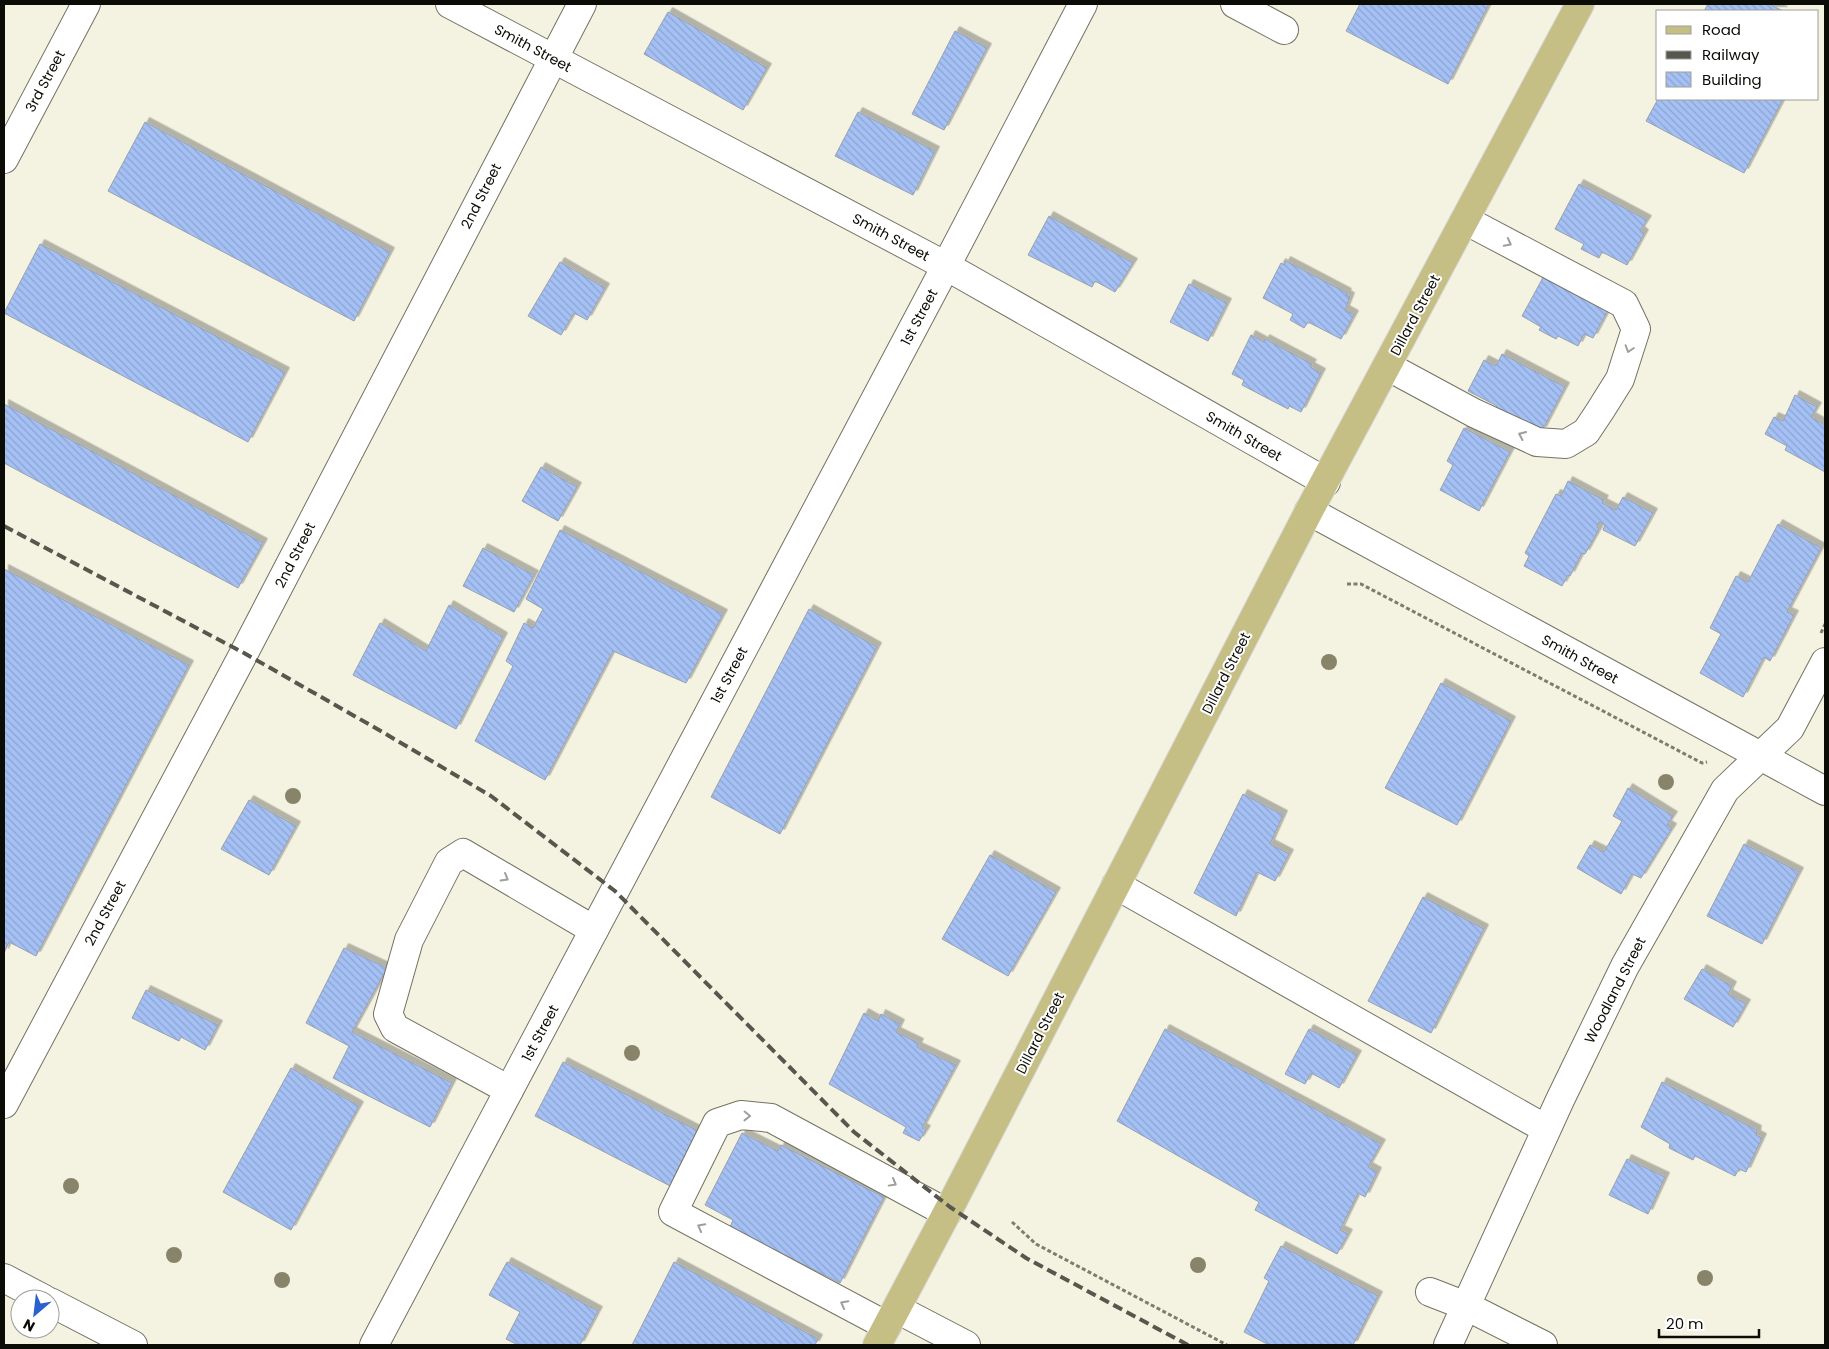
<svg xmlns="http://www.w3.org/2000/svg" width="1829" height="1349" font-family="Poppins,sans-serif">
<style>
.building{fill:url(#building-back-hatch);stroke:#98a0ae;filter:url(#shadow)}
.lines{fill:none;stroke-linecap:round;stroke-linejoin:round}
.minor-casing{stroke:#747263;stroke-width:30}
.major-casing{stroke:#d8d8d7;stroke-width:30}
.path{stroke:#7c7c70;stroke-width:3;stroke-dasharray:4 2.5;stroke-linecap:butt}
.minor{stroke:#fff;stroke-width:28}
.major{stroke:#c6bf85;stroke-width:28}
.rail{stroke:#57574d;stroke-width:4;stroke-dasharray:10 5;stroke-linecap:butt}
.tree{fill:#87846a}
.oneway{stroke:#9e9e9b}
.labels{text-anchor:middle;stroke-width:4;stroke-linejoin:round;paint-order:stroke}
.street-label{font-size:14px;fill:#0c0c06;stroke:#fff}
</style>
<defs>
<pattern id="building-back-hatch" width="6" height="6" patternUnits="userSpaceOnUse" patternTransform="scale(1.25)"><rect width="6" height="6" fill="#a4c0f4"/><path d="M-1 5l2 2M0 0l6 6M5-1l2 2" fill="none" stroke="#8ca4d0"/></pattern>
<filter id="shadow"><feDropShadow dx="4.5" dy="-4.5" stdDeviation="0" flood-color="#0004"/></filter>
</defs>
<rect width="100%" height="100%" fill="#f4f3e2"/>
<g class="building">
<polygon points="1360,4 1489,4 1448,84 1346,31"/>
<polygon points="1708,4 1769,4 1783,11 1704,11"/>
<polygon points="668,12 767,68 743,110 644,54"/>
<polygon points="955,31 987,48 944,130 912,114"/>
<polygon points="1658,99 1783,99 1744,173 1646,121"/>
<polygon points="858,112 935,151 913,195 835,156"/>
<polygon points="145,122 390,252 354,321 108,191"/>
<polygon points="1579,184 1647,220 1640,231 1644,234 1627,265 1602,252 1599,258 1581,249 1584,244 1555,229"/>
<polygon points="1049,216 1133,263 1115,292 1095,281 1092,287 1028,255"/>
<polygon points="40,244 285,372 248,442 4,313"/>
<polygon points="1286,261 1347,293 1346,295 1350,297 1345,310 1354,315 1341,339 1308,322 1304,328 1290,320 1293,314 1263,298 1281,263 1284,265"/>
<polygon points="560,262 605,288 587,320 574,313 561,335 528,316"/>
<polygon points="1546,272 1610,306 1593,338 1584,334 1578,346 1558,336 1556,339 1539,330 1541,327 1522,316"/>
<polygon points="1189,284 1227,303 1208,341 1170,322"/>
<polygon points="1251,335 1264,342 1265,339 1312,364 1310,367 1321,373 1301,412 1289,406 1288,409 1242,385 1244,380 1232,374"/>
<polygon points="1502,354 1565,387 1542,431 1518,418 1515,423 1494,411 1497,406 1468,391 1484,360 1496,366"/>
<polygon points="1795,395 1817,407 1811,417 1825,425 1825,472 1785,450 1787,446 1765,434 1774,417 1783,421"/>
<polygon points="4,404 263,543 238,588 4,463"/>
<polygon points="1464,428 1510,452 1479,511 1440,490 1453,465 1447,461"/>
<polygon points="541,467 577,487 558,521 522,501"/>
<polygon points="1568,481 1604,500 1602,503 1616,510 1623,497 1653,513 1635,546 1603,530 1605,525 1599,522 1597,527 1599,529 1585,554 1582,553 1570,576 1568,575 1562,586 1524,566 1529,556 1525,553 1556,494 1561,496"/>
<polygon points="1778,524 1821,548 1787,612 1794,615 1770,661 1764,657 1743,697 1700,673 1721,634 1710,628 1736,576 1748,582"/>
<polygon points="560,530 723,614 686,683 613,651 545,780 475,741 513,666 506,661 524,623 533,628 543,609 526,599"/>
<polygon points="483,548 534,575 514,612 463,586"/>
<polygon points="4,569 189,665 36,956 9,942 4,953"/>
<polygon points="449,605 503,637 456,729 353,675 380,623 426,651"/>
<polygon points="809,609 877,647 780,834 711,797"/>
<polygon points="1441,683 1511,721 1457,825 1385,788"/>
<polygon points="1628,788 1673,816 1667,825 1672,828 1641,878 1632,874 1621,894 1577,868 1590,845 1604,852 1622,821 1613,816"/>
<polygon points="1243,794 1283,815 1270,844 1289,854 1275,881 1257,872 1236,916 1194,893"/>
<polygon points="249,800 296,826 269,875 221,849"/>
<polygon points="1744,844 1799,872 1762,944 1707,916"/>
<polygon points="990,855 1056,892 1008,976 942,939"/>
<polygon points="1423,897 1484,929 1431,1033 1368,1001"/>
<polygon points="344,948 387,968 352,1032 452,1083 430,1127 333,1078 349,1046 306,1023"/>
<polygon points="1702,969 1732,986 1728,994 1746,1004 1733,1027 1684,999"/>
<polygon points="146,990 218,1025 205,1050 181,1037 179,1041 132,1018"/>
<polygon points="864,1013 878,1021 881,1014 900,1024 896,1032 919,1043 917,1047 956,1065 922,1128 926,1130 919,1141 903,1133 906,1127 829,1084"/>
<polygon points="1165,1029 1381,1144 1368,1167 1377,1172 1365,1197 1358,1193 1340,1230 1348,1234 1337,1254 1255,1210 1259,1202 1117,1121"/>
<polygon points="1309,1029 1357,1055 1339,1088 1311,1073 1305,1084 1285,1074"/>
<polygon points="563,1062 702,1133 674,1188 535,1116"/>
<polygon points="291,1068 359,1106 291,1230 223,1192"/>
<polygon points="1662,1082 1757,1130 1756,1135 1762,1138 1746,1172 1739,1169 1735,1176 1695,1156 1693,1160 1669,1148 1670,1144 1641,1127"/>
<polygon points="742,1133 778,1151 781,1145 884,1197 840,1283 730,1227 733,1220 705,1205"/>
<polygon points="1627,1159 1665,1177 1648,1214 1609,1195"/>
<polygon points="1281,1246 1378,1296 1353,1345 1269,1345 1244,1332 1269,1281 1264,1278"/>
<polygon points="507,1262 598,1311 580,1345 518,1345 506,1339 520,1312 489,1295"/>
<polygon points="674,1262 818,1339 815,1345 632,1345"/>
</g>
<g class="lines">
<g class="minor-casing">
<g id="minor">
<polyline points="450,4 946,266 1326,482"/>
<polyline points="1235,4 1284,30"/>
<polyline points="4,159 86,4"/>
<polyline points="1387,366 1474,413 1537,442 1566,444 1586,432 1600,411 1620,379 1636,329 1624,304 1465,220"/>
<polyline points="1309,511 1825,791"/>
<polyline points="1116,885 1546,1129"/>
<polyline points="509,1090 395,1028 388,1014 409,940 449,862 463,853 594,930"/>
<polyline points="4,1104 244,653 582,4"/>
<polyline points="4,1278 44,1299"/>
<polyline points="1430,1292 1466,1306 1543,1345"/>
<polyline points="50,1302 133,1345"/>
<polyline points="897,1309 966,1345"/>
<polyline points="887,1326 673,1212 717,1123 741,1115 771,1118 947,1213"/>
<polyline points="374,1345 946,266 1083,4"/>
<polyline points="1448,1345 1560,1100 1625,966 1725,790 1790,728 1825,662"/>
</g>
</g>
<g class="major-casing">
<polyline id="major" points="877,1345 950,1207 1309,511 1580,4"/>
</g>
<g class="path">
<polyline points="1347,584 1361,584 1702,763 1707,762"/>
<polyline points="1821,633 1825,624"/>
<polyline points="1012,1222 1036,1244 1227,1345"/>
</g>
<use href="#minor" class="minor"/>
<use href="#major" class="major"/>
<polyline class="rail" points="4,526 244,653 379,730 491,796 615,891 854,1132 950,1207 1026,1258 1188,1345"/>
</g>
<g class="tree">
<circle cx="1329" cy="662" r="8"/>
<circle cx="1666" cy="782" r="8"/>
<circle cx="293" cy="796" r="8"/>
<circle cx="632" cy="1053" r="8"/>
<circle cx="71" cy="1186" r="8"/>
<circle cx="174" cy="1255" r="8"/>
<circle cx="1198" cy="1265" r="8"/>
<circle cx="1705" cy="1278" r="8"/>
<circle cx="282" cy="1280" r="8"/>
</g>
<defs><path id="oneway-chevron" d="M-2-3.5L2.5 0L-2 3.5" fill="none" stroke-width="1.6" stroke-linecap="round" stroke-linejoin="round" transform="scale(1.25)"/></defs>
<g class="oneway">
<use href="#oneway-chevron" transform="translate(1508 243) rotate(28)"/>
<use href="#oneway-chevron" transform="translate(1629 349) rotate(108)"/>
<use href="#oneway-chevron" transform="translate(1522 435) rotate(-155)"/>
<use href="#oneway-chevron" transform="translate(505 878) rotate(30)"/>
<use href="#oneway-chevron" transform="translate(747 1116) rotate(1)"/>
<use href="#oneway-chevron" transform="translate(893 1183) rotate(29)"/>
<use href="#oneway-chevron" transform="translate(701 1227) rotate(-152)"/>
<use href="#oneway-chevron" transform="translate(844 1304) rotate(-152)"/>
</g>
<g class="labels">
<g class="street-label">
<text transform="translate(533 48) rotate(28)" y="5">Smith Street</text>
<text transform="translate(45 81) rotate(-62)" y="5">3rd Street</text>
<text transform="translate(481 196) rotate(-63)" y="5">2nd Street</text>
<text transform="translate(891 237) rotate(28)" y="5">Smith Street</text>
<text transform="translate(1415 315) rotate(-62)" y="5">Dillard Street</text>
<text transform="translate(919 317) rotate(-62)" y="5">1st Street</text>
<text transform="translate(1244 436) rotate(30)" y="5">Smith Street</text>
<text transform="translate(295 555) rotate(-63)" y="5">2nd Street</text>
<text transform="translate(1580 659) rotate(29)" y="5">Smith Street</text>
<text transform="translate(1226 673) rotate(-63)" y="5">Dillard Street</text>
<text transform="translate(729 675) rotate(-62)" y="5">1st Street</text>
<text transform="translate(105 913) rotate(-62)" y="5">2nd Street</text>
<text transform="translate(1615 990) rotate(-63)" y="5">Woodland Street</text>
<text transform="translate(540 1033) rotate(-62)" y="5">1st Street</text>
<text transform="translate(1040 1033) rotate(-63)" y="5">Dillard Street</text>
</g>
</g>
<rect width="1829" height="1349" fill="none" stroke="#0c0c06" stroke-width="10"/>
<rect x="1656" y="10" width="162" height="90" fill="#ffffff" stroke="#9e9e9b"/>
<rect x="1666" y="26" width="25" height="8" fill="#c6bf85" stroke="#9e9e9b"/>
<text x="1702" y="35" font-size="15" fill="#0c0c06">Road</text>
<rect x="1666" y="51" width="25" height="8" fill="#57574d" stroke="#9e9e9b"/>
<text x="1702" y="60" font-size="15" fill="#0c0c06">Railway</text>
<rect x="1666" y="72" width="25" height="15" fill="url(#building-back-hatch)" stroke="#9e9e9b"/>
<text x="1702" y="85" font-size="15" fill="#0c0c06">Building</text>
<g transform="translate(35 1314) rotate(208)"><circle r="24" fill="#ffffff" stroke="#9e9e9b"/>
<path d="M0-4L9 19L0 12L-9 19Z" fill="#2b61ce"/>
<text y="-8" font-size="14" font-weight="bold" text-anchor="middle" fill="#0c0c06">N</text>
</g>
<path d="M1659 1329v8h100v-8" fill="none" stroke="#0c0c06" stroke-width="2.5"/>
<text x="1666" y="1329" font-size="15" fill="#0c0c06" stroke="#ffffff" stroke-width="4" paint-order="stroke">20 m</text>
</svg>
